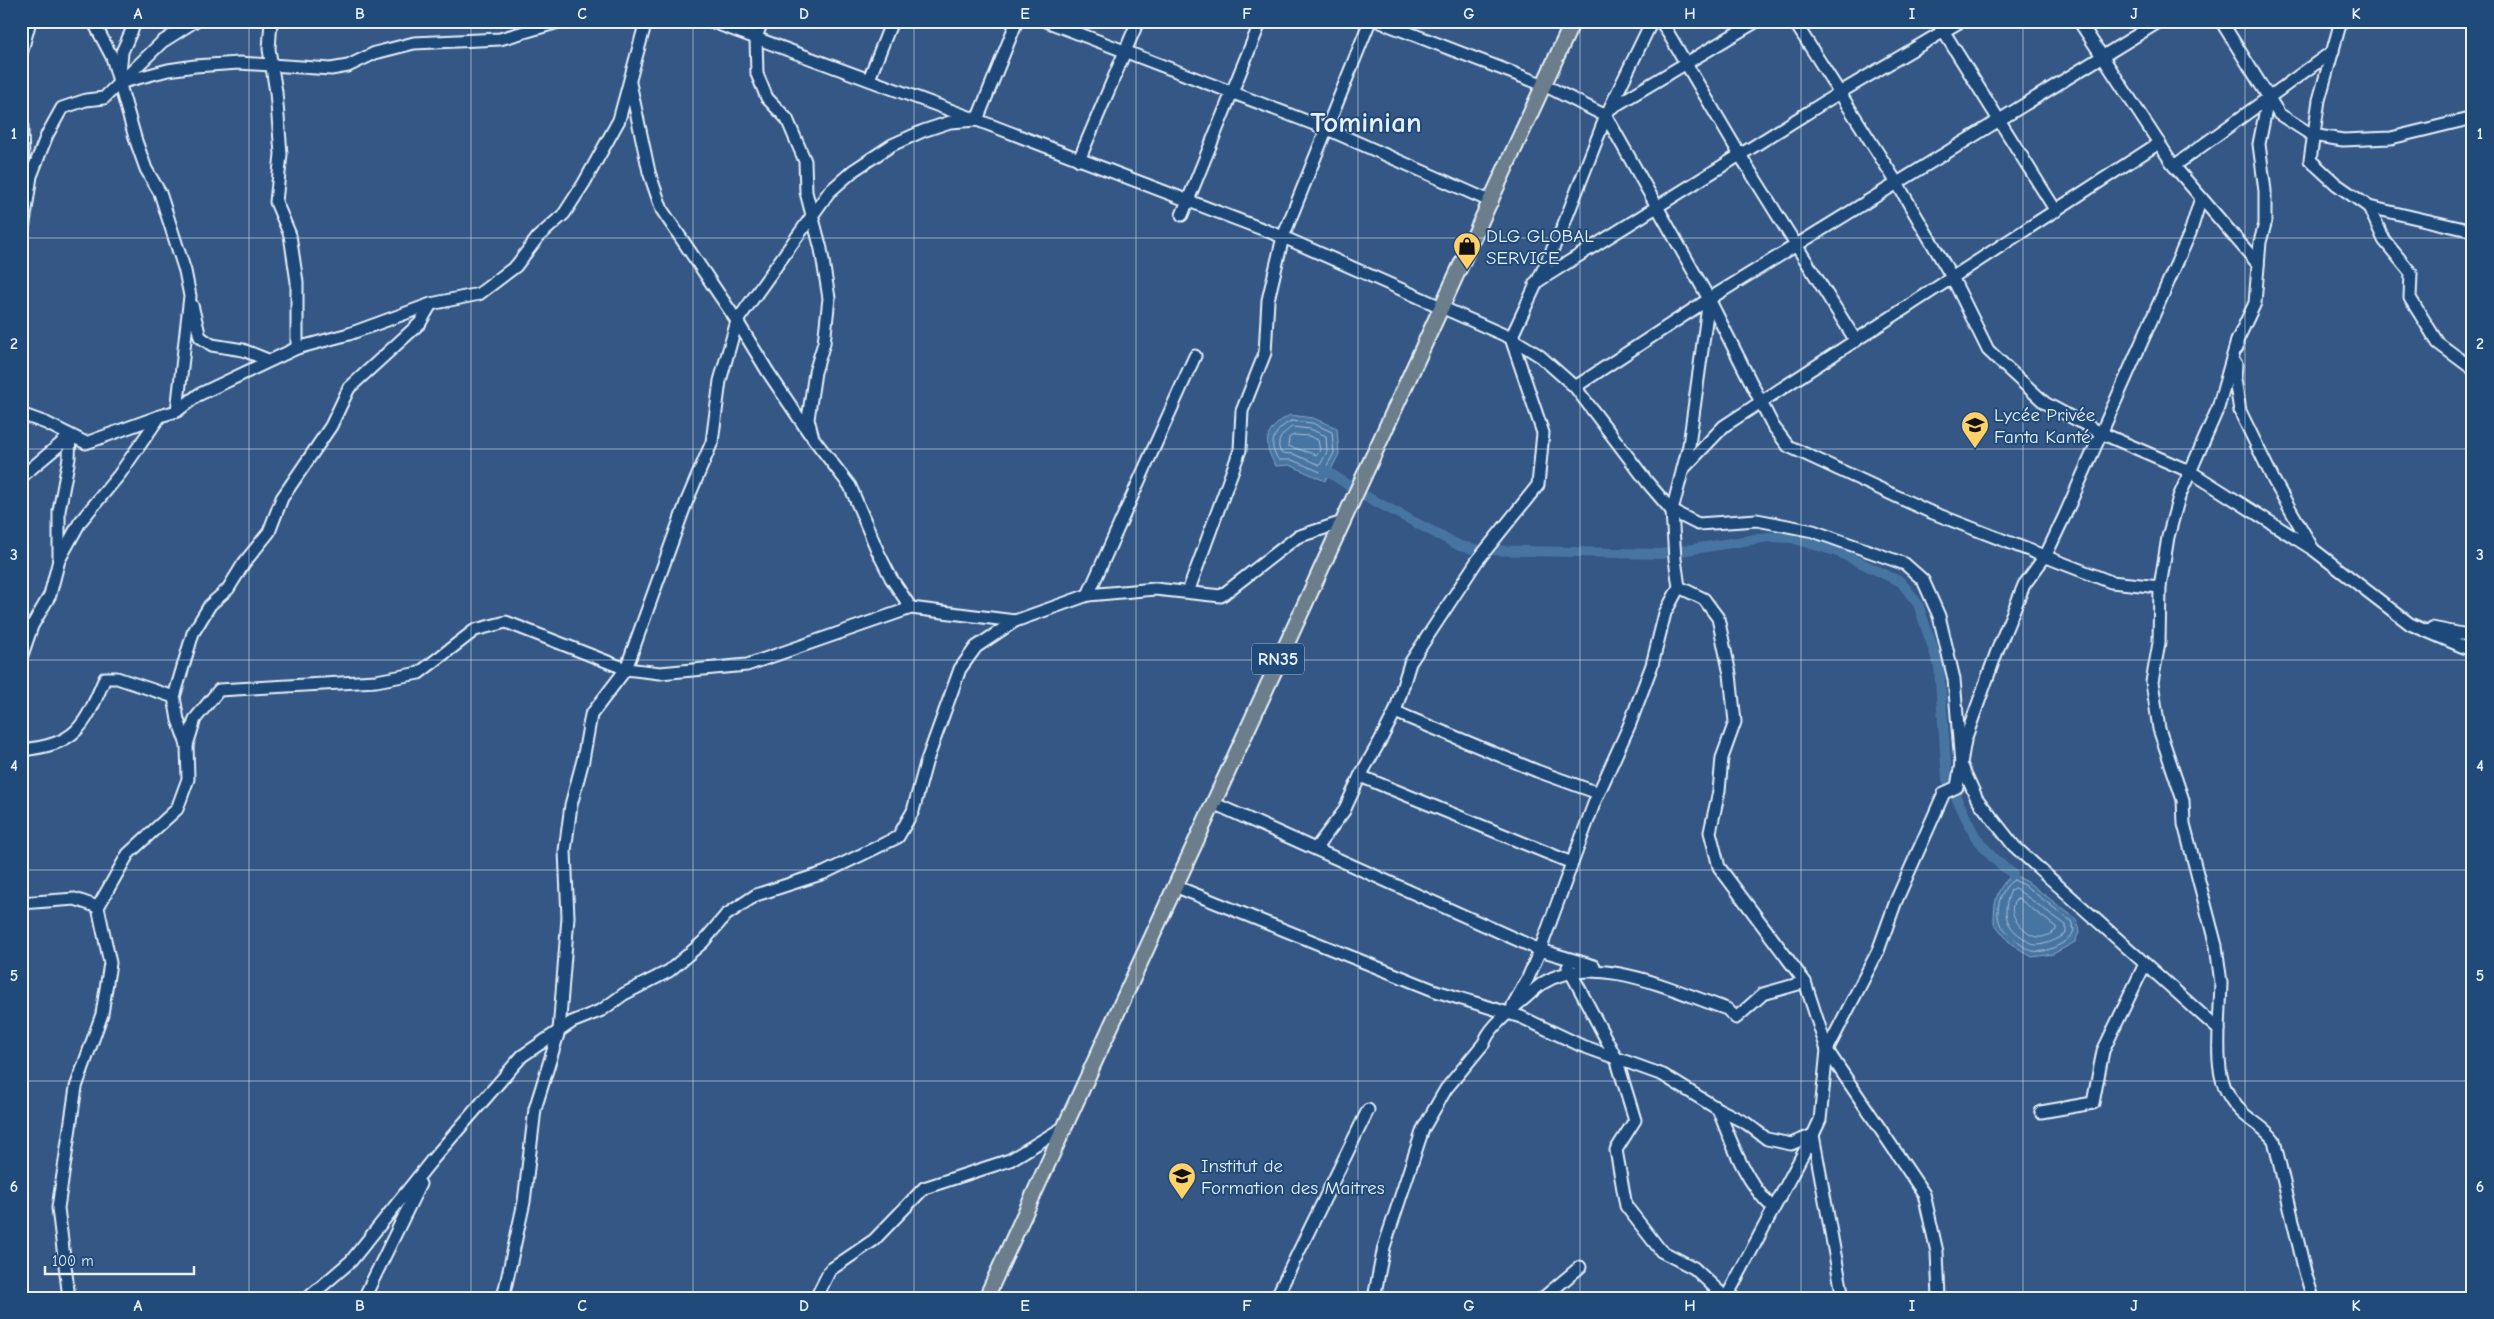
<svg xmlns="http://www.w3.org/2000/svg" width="2494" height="1319" font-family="'Comic Neue',sans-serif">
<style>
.water{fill:#4774a2;stroke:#87a6c4}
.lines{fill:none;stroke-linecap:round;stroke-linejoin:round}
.shore{stroke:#a8bfd6;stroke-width:1}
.canal{stroke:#4774a2;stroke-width:10}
.minor-casing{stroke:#e8f1f8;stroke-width:15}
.major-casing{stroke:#e8f1f8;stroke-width:18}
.minor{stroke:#1f4a7a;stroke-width:11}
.major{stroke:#6c7d8b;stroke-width:14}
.grid{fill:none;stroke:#e8f1f8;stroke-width:1;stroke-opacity:0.55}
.labels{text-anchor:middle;stroke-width:4;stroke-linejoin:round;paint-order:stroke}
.shield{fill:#1f4a7a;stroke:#acbfd2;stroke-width:1}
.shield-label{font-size:18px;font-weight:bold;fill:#e8f1f8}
.poi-label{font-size:19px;fill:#e8f1f8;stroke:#1f4a7a;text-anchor:start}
.town-label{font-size:29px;font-weight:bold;fill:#e8f1f8;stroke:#1f4a7a}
.neatline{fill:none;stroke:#e8f1f8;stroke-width:2}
.grid-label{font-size:16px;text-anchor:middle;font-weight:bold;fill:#e8f1f8}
</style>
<rect width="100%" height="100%" fill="#345786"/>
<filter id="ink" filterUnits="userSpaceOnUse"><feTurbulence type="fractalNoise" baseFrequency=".02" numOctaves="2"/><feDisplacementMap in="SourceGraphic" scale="10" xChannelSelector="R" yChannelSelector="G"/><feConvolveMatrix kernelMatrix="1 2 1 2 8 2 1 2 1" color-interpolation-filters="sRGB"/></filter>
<g filter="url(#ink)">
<g class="water">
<path d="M1290,415l23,3 24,10 2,26 -14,27 -35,-16 -14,1c-15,-24 -10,-38 14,-51z"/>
<path d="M2013,874l16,9 47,36 4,11 -5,12 -22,12 -21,3 -22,-14 -16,-20c0,-21 2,-35 19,-49z"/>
</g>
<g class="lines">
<g class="shore">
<path d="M1291,421l21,2 20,9 2,21 -11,20 -31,-13h-13c-13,-15 -4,-31 12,-39z"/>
<path d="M1292,427l18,2 16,7 1,16 -7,13 -27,-11 -12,-1c-6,-11 1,-20 11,-26z"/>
<polygon points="1294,435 1309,436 1318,440 1320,450 1317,455 1288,446 1289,438"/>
<path d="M2014,880l13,7 44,34 3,9c-3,9 -7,11 -15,15 -7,4 -18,8 -26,6 -9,-1 -31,-22 -34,-30 -4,-13 3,-35 15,-41z"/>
<path d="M2015,888l51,37v9c-9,5 -19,11 -30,11 -5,0 -10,-5 -14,-8 -19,-12 -19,-28 -11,-47z"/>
<path d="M2018,898l38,29v3c-5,4 -12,8 -19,7 -14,-2 -35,-28 -19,-39z"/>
</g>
<g class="canal">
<polyline points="1325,470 1350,486"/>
<polyline points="1367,497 1460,546 1479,550 1661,554 1769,537 1792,538 1838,552 1901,582 1918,604 1939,666 1947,779 1975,836 1994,859 2013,874"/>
</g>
<g class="minor-casing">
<g id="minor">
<polyline points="93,21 112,57 136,141 146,169 160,193 185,271 190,296 177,411"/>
<polyline points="271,21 269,49 276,92 281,154 276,202 290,235 297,282 297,348"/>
<path d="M710,21l267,99 306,117 228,101 29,18 35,31 73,96 24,28 26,13 59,-4 56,11 92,33 18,16 16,36 15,63 7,85 16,35 37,47 205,184c-1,34 -2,60 26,85 12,10 19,12 29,25l31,132 8,26"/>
<polyline points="762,21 756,38 757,74 767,98 787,119 805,161 806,192 821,249 829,298 824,343 815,372 808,419 813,438 850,486 878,552 891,578 911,608"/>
<polyline points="1046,21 1327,129 1492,202"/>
<polyline points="1378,21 1544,85 1606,116 1709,299 1773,426 1788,446 1928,511 2111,582 2160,587"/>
<polyline points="1661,21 1740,155 1856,341"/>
<polyline points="1794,21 1897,183 1953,279 1988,350 2006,367 2045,403 2101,433 2191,472 2314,550 2410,624 2473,651"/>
<polyline points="1937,21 2056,211"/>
<polyline points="2079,21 2174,166 2258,264"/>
<polyline points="2221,21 2279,114 2312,135 2343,140 2391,138 2473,118"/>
<polyline points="2341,21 2319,100 2310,160 2336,184 2369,207 2473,231"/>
<polyline points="21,54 30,21"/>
<polyline points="120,74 122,52 136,21"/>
<polyline points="869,79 892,21"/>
<polyline points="121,82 162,42 195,21"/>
<polyline points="630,83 649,172 662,210 737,321 768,372 809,433"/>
<polyline points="21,102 24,188"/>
<polyline points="1611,108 1757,21"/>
<polyline points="1079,160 1138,21"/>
<polyline points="2174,166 2333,51"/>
<polyline points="2369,207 2384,240 2411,273 2410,298 2438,343 2473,369"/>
<polyline points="1182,215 1261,21"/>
<polyline points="21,243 31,176 47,135 62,108 86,100 104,98 119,83 168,70 195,66 239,63 331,69 348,66 375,53 414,43 500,39 562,21"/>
<polyline points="1535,283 1839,93 1961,21"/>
<polyline points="1709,299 1689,445 1672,511 1675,559 1679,587 1704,599 1718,618 1730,674 1735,722 1722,758 1719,791 1710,832 1719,867 1805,982 1827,1050 1924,1194 1937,1252 1939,1298"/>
<polyline points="192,305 200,337 212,345 243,350 268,360"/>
<polyline points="2237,348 2237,341 2255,303 2260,242 2265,224 2265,191 2259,144 2268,99"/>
<polyline points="2236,364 2235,379 2240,411 2274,481 2313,549"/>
<polyline points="1575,387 1709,299 2160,21"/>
<polyline points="21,414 46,423 86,443 160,416"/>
<polyline points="1683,469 1724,426 2159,143"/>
<polyline points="21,477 70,436 69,458 59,511 59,560"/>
<polyline points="1188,592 1240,450 1242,411 1265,353 1268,300 1283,237 1370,21"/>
<polyline points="1088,595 1195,356"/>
<polyline points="2432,628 2473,636"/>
<polyline points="21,658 32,626 50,595 59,560 80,522 119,475 160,416 177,411 198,395 297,348 349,334 431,304 479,294 516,266 538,237 564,214 584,183 619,120 646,21"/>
<polyline points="1395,712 1537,771 1598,793"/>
<polyline points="187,745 195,719 219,690 376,681 419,673 475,630 506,622 626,669 660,673 747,665 911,608 1015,621 1088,595 1155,589 1221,596 1297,537 1343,522"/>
<path d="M21,750c57,-6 63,-23 84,-72h12l57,19"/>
<polyline points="1360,776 1572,863"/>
<polyline points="1215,804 1540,950 1594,966"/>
<polyline points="1316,848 1344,811 1360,776 1380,741 1395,712 1410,663 1477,561 1538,485 1543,433 1511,338 1562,229 1606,116 1652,21"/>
<polyline points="1177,887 1436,991 1521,1017 1580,1045 1663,1075 1718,1109 1746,1123 1767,1139 1791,1144 1813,1135"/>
<polyline points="21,903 75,899 98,907"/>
<polyline points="1568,967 1616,1058 1635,1120 1616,1150 1626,1206 1661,1251 1694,1268 1726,1298"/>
<polyline points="1513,1005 1528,978 1540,950 1595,801 1629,726 1652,665 1665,613 1679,587"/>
<polyline points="2219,1030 2221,983 2216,946 2184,824 2183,800 2159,729 2152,682 2159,643 2160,587 2168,537 2179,497 2218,408 2237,341"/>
<path d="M1718,1109c14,35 27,73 55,99"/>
<polyline points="2041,1112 2093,1103 2103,1051 2145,964"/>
<polyline points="69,1298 58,1208 76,1087 102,1014 110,963 98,907 128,854 177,809 188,779 187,745 178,720 174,697 193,633 210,605 228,589 244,563 269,532 282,498 331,426 349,388 420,323 431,304"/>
<polyline points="308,1298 351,1261 432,1160 522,1056 572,1022 602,1010 624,994 669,971 703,942 726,915 756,895 824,873 898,837 913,811 926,763 960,669 976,647 1015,621"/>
<polyline points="364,1298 420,1184"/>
<polyline points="503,1298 524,1202 535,1109 559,1031 568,917 565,851 571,805 583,760 591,715 626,669 686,503 712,442 720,381 737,321 829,192 854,170 892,145 923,131 950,122 977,120 1017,21"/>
<polyline points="816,1298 830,1270 874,1240 924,1188 1010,1160 1066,1126"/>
<polyline points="1276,1298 1368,1110"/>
<path d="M1374,1298l10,-51 39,-118 23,-40 38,-46c5,-15 23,-29 35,-40 8,-6 15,-14 24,-20 52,-32 131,8 184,26l9,9 27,-24 42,-12"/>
<polyline points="1543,1298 1580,1267"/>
<polyline points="1726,1298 1813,1135"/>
<polyline points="1843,1298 1813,1135 1820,1120 1827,1050 1878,951 1896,901 1944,793 1957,787 1965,740 1997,651 2024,585 2046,555 2064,517 2190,233 2201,198"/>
</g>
</g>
<g class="major-casing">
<polyline id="major" points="986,1298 1573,21"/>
</g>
<use href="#minor" class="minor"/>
<use href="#major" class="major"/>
</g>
</g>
<path class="grid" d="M249,21v1277M471,21v1277M693,21v1277M914,21v1277M1136,21v1277M1358,21v1277M1580,21v1277M1801,21v1277M2023,21v1277M2245,21v1277M21,238h2452M21,449h2452M21,660h2452M21,870h2452M21,1081h2452"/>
<defs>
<g id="shop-pin" transform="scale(1.4375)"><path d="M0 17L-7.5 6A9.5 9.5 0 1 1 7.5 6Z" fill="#ffd166" stroke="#1f4a7a"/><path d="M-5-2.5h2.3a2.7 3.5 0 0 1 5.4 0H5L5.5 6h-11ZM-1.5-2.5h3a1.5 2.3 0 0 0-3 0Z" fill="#111"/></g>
<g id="school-pin" transform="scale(1.4375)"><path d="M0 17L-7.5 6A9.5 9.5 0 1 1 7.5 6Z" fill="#ffd166" stroke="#1f4a7a"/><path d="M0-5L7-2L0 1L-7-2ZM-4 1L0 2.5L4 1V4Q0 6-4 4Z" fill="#111"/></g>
</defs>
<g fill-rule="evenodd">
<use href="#shop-pin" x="1467" y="246"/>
<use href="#school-pin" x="1975" y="425"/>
<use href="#school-pin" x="1182" y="1176"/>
</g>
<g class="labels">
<rect class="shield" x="1252" y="643.5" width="52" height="31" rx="4"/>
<g class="shield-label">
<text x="1278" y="665">RN35</text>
</g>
<g class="poi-label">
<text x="1486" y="242">DLG GLOBAL<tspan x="1486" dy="22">SERVICE</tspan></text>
<text x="1994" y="421">Lycée Privée<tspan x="1994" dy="22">Fanta Kanté</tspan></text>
<text x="1201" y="1172">Institut de<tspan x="1201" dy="22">Formation des Maitres</tspan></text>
</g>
<g class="town-label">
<text x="1366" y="132">Tominian</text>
</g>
</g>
<rect width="2494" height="1319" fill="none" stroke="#1f4a7a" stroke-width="55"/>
<path d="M45 1266v8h149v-8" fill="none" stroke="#e8f1f8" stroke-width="2.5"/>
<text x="52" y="1266" font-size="15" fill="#e8f1f8" stroke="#1f4a7a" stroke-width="4" paint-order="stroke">100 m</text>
<rect x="28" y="28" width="2438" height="1264" class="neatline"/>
<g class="grid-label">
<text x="138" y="19">A</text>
<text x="360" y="19">B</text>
<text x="582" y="19">C</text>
<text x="804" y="19">D</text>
<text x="1025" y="19">E</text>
<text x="1247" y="19">F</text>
<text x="1469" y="19">G</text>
<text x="1690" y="19">H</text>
<text x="1912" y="19">I</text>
<text x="2134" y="19">J</text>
<text x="2356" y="19">K</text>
<text x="14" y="139">1</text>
<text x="2480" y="139">1</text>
<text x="14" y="349">2</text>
<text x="2480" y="349">2</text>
<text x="14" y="560">3</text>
<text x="2480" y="560">3</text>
<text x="14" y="771">4</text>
<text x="2480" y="771">4</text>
<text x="14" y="981">5</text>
<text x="2480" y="981">5</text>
<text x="14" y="1192">6</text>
<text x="2480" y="1192">6</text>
<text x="138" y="1311">A</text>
<text x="360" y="1311">B</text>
<text x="582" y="1311">C</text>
<text x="804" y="1311">D</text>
<text x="1025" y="1311">E</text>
<text x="1247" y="1311">F</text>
<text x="1469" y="1311">G</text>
<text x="1690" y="1311">H</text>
<text x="1912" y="1311">I</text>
<text x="2134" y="1311">J</text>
<text x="2356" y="1311">K</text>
</g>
</svg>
